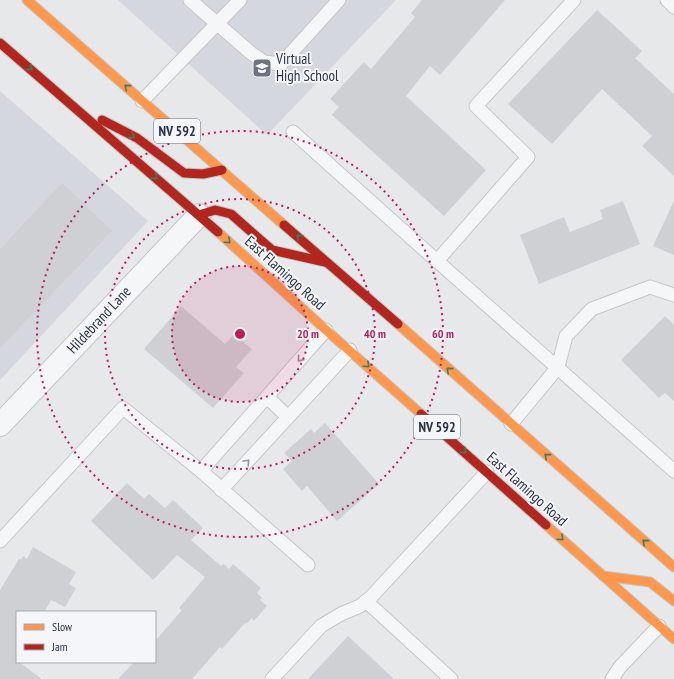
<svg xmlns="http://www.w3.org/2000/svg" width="674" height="679" font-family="'PT Sans Narrow',sans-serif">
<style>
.built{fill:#d4d7dd}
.building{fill:#ced0d3}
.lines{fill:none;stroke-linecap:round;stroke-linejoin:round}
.lane-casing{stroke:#c4c6c8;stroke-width:15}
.street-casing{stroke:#c4c6c8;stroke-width:24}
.slow-casing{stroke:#c2c5c8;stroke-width:11}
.jam-casing{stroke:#c2c5c8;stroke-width:11}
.lane{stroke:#f5f6f7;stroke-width:13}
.street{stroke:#f5f6f7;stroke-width:22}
.slow{stroke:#ff974d;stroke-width:9}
.jam{stroke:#b3261e;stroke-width:9}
.oneway{stroke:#447d55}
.oneway2{stroke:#90959e}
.ring{fill:none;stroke:#c2185b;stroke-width:2;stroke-dasharray:2 4}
.labels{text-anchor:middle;stroke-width:4;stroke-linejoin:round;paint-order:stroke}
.shield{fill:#f4f6f9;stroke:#676e7b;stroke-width:1}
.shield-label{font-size:14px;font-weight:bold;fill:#2b3445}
.poi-label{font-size:15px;fill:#2b3445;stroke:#f4f6f9;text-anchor:start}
.street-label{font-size:15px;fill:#2b3445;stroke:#f4f6f9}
.centre{fill:#c2185b;stroke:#f4f6f9;stroke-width:2}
.ring-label{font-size:12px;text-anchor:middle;font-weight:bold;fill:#c2185b;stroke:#f4f6f9;stroke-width:4;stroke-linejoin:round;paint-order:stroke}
</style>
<rect width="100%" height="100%" fill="#e6e8ea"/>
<g class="built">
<polygon points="118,0 396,0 267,135"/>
<polygon points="0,91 148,221 0,380"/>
</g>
<g class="building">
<polygon points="422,0 505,0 440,75 430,66 406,96 486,170 444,216 332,115 339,107 330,99 364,62 371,69 415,17 411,13"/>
<polygon points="597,10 642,51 635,58 674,94 674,176 642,146 652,136 602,89 552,144 508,104"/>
<polygon points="62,183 112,231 0,348 0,249"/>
<polygon points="623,201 640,244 539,284 520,235 564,217 570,232 603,219 600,210"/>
<polygon points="674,201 674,255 653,246"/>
<polygon points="181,306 225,344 234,334 252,349 236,367 244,373 213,408 144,349"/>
<polygon points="665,316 674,325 674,401 665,393 659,398 621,360"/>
<polygon points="325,423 379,484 337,521 307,486 302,491 283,469 292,461 284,453 311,429 314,433"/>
<polygon points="127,483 144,499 149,494 165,508 173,500 203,528 191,540 221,566 224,564 229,569 233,564 261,588 257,593 262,598 260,600 267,606 254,621 252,618 246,624 245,623 222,649 220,647 192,679 118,679 134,662 155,662 155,641 182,610 179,608 205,577 177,555 153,580 91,521"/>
<polygon points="33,547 76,572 69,584 76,588 65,607 51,600 44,612 17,612 17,662 19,662 42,679 0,679 0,590 19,559 21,560 23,556 27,559"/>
<polygon points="348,636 394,679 308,679"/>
</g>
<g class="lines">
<g class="lane-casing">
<g id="lane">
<polyline points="190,0 251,53 264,62 281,64 339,0"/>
<polyline points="667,0 674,7"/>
<polyline points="142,101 240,0"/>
<polyline points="293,132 437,261 528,157 476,106 574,0"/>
<polyline points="437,261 674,471"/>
<polyline points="267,397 288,417"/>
<polyline points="511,424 558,367 566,336 592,309 650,287 674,295"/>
<polyline points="201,471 326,330"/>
<polyline points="221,490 350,350"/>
<polyline points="0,541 123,408 201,471 308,565"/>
<polyline points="366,601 451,679"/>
<polyline points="272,679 321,626 341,614 360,606 371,597 487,472"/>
<polyline points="612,679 620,667 659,626"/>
</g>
</g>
<g class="street-casing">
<polyline id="street" points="0,425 199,215"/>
</g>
<g class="slow-casing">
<g id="slow">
<polyline points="27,0 284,225"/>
<polyline points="218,232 326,330 421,414"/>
<polyline points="398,324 674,567"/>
<polyline points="546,525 674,639"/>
<polyline points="603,576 650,582 674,601"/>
</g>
</g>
<g class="jam-casing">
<g id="jam">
<polyline points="0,43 218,232"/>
<polyline points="102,120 137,138 184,173 203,174 222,170"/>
<polyline points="199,215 215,210 231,214 272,250 325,262"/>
<polyline points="284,225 398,324"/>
<polyline points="421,414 546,525"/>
</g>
</g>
<use href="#lane" class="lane"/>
<use href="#street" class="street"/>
<use href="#slow" class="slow"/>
<use href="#jam" class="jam"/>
</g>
<defs><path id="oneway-chevron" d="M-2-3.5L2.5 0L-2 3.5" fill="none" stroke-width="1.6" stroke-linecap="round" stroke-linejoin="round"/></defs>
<g class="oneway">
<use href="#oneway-chevron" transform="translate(30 68) rotate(41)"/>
<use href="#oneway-chevron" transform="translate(127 87) rotate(-139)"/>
<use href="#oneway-chevron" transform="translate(132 136) rotate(28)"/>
<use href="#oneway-chevron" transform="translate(155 177) rotate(41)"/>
<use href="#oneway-chevron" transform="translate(299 237) rotate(-139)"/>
<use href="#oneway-chevron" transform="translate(228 241) rotate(42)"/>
<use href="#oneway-chevron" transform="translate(367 365) rotate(42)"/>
<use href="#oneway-chevron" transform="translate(449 370) rotate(-139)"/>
<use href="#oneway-chevron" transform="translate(464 451) rotate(42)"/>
<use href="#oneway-chevron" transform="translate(547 456) rotate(-139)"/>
<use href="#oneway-chevron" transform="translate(561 538) rotate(42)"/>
<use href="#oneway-chevron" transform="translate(645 542) rotate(-139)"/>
</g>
<g class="oneway2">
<use href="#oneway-chevron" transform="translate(300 359) rotate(131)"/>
<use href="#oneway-chevron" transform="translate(247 462) rotate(-47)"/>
</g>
<circle cx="240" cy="334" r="68" fill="#c2185b" fill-opacity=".12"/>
<g class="ring">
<circle cx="240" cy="334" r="68"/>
<circle cx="240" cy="334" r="135"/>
<circle cx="240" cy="334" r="203"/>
</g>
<defs>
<g id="school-square" transform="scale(1)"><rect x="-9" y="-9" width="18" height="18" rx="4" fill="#6c737f" stroke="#f4f6f9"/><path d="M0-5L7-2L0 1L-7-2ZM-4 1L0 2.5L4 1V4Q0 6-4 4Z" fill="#fff"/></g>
</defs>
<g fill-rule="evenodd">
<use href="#school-square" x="262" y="68"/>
</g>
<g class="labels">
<g class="shield">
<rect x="154" y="119" width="46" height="24" rx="3"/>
<rect x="414" y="415" width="46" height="24" rx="3"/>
</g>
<g class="shield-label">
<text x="177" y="136">NV 592</text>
<text x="437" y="432">NV 592</text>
</g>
<g class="poi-label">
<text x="276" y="64">Virtual<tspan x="276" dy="17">High School</tspan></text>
</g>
<g class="street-label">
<text transform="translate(285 273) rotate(42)" y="5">East Flamingo Road</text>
<text transform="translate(99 320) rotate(-47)" y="5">Hildebrand Lane</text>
<text transform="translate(527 489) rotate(42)" y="5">East Flamingo Road</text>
</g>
</g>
<circle cx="240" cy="334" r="6" class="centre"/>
<g class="ring-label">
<text x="308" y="338">20 m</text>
<text x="375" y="338">40 m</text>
<text x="443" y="338">60 m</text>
</g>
<rect x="16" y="611" width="140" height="52" fill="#f4f6f9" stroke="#a4a8b1"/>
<rect x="24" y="624" width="20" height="6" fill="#ff974d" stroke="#a4a8b1"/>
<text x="52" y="631" font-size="12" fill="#2b3445">Slow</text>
<rect x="24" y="644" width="20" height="6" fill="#b3261e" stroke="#a4a8b1"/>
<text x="52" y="651" font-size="12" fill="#2b3445">Jam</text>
</svg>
